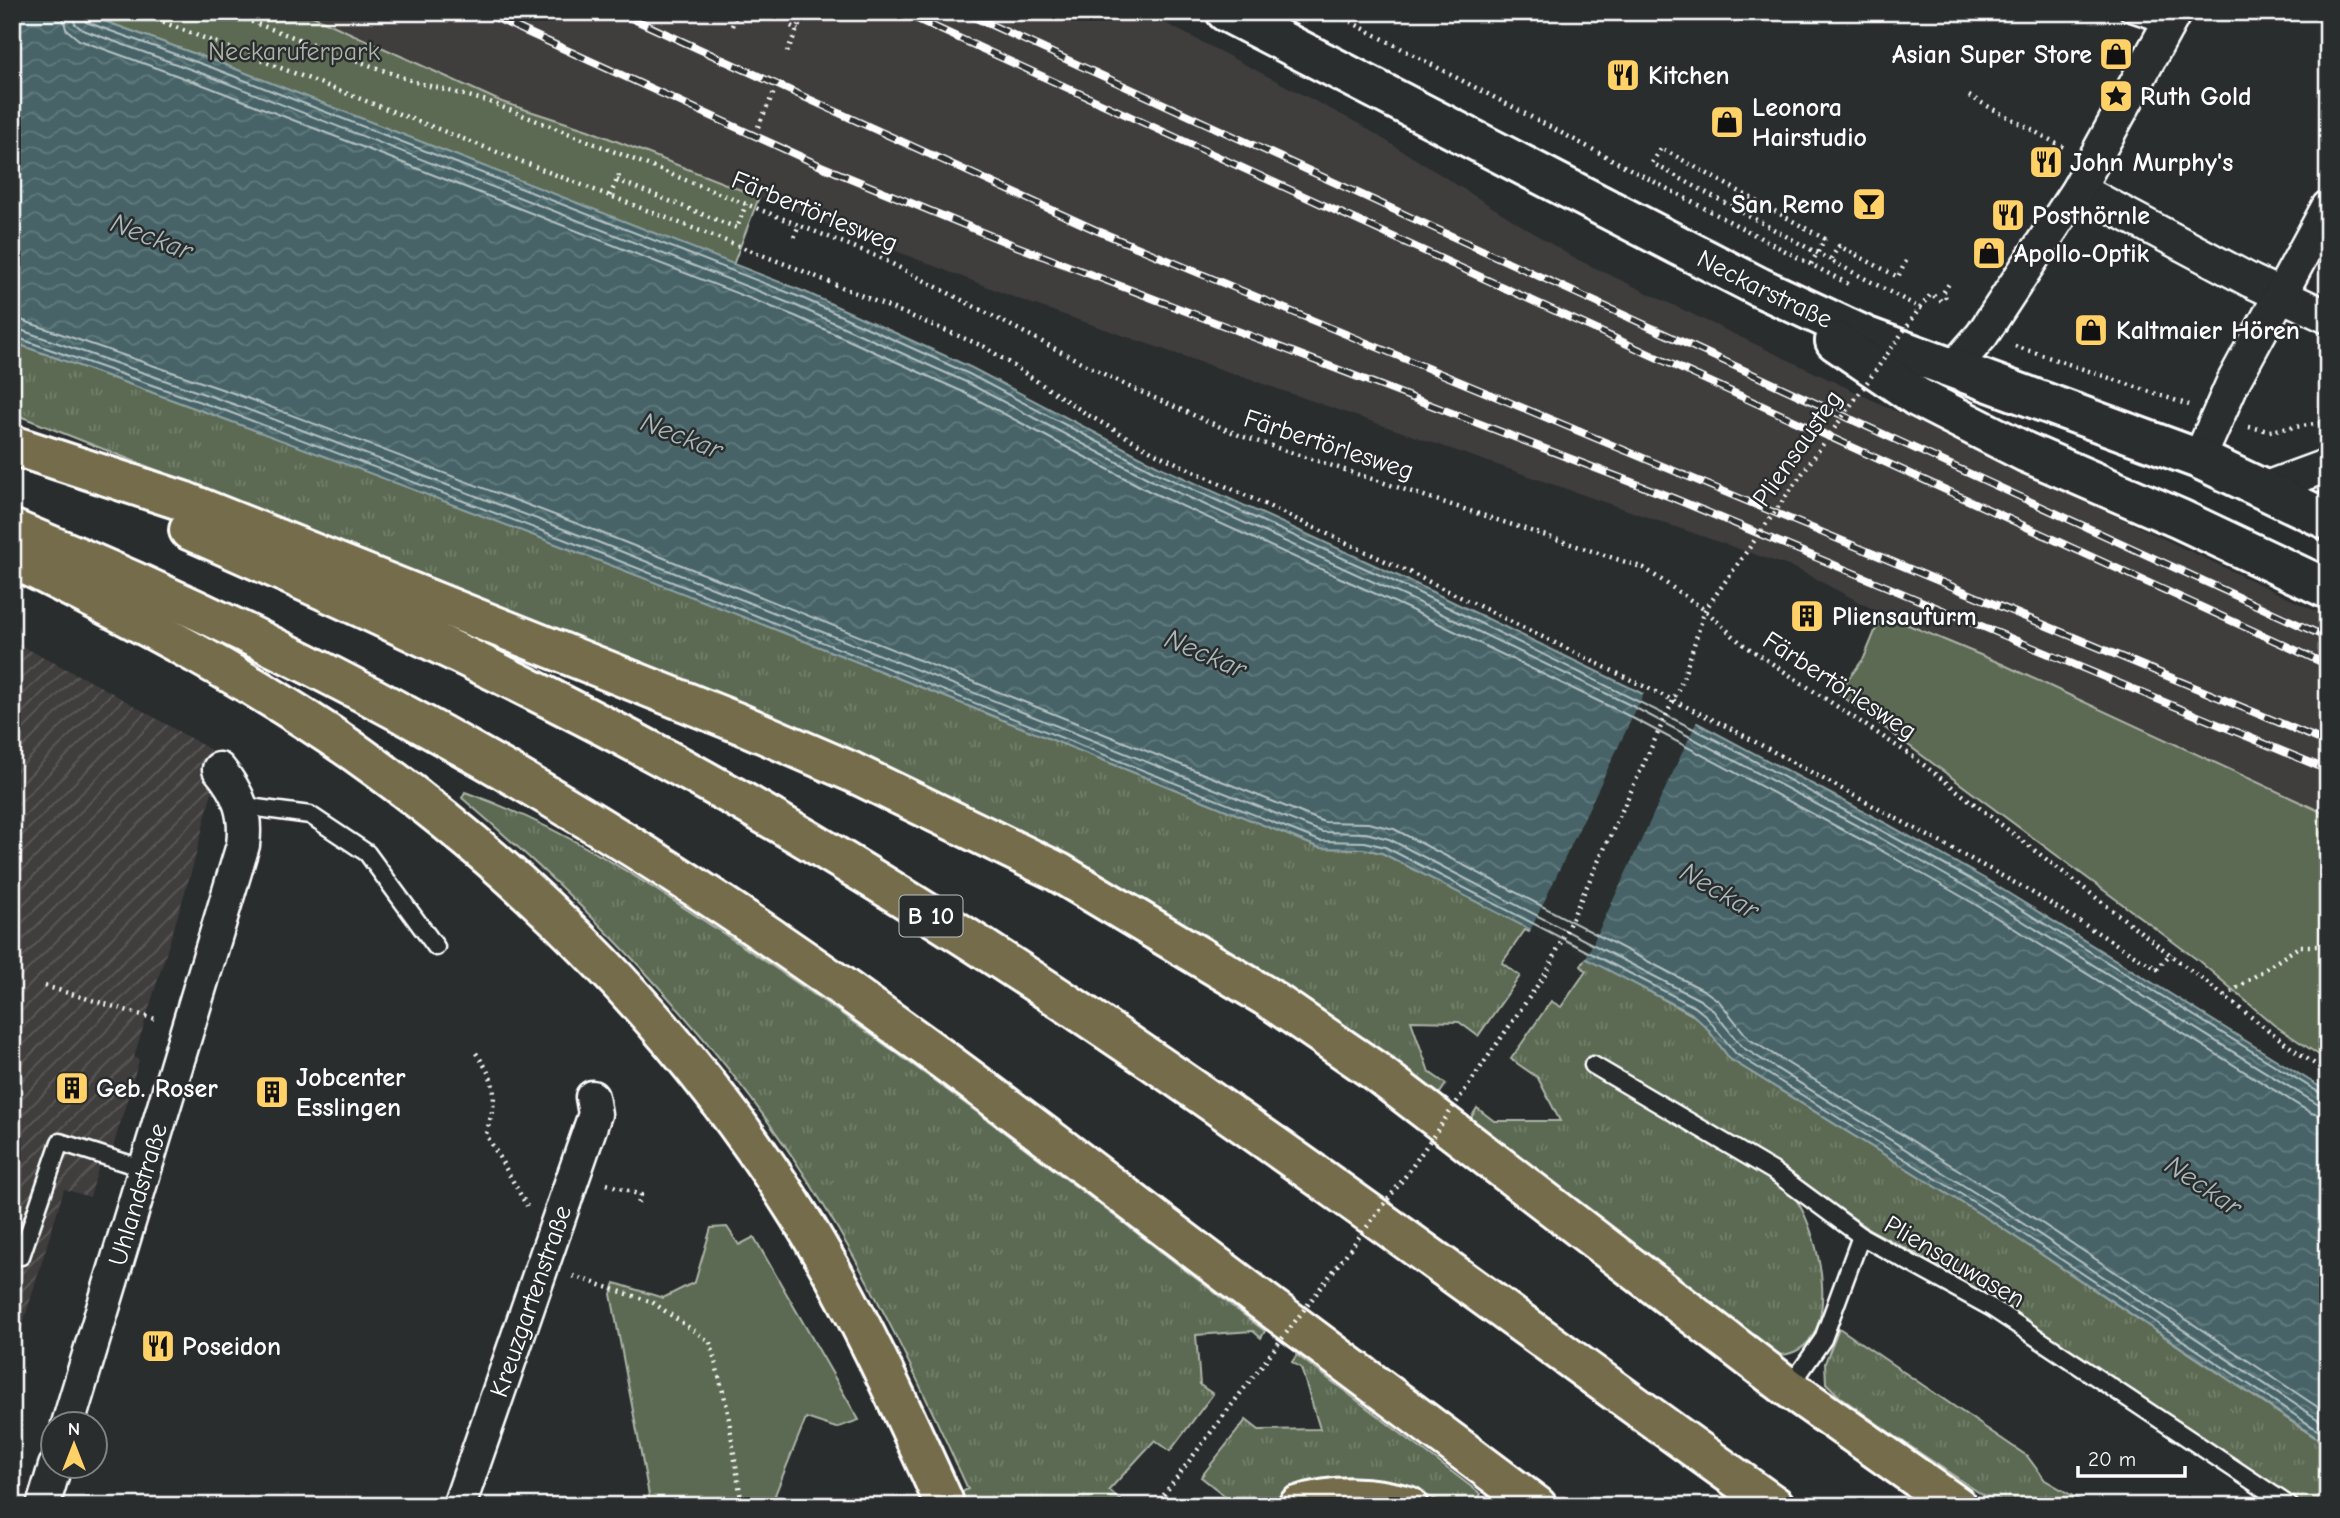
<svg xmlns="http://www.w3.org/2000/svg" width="2340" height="1518" font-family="'Comic Neue',sans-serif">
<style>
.built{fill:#403d3d}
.industrial{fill:url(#industrial-furrows)}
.grass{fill:url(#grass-tufts);stroke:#adb4a8;stroke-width:2}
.park{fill:#5b6a52;stroke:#adb4a8;stroke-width:2}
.water{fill:url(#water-waves);stroke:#90a2a4;stroke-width:2}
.pier{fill:#2a2d2e}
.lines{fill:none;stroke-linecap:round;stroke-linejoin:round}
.shore{stroke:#b5c1c2;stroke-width:2}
.lane-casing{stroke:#fff;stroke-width:21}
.street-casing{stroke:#fff;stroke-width:37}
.secondary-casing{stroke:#fff;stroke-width:44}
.highway-casing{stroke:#fff;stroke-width:44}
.path{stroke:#fff;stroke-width:4.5;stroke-dasharray:2 5;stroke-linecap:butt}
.lane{stroke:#2a2d2e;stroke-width:16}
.street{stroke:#2a2d2e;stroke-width:32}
.secondary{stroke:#2a2d2e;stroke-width:38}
.highway{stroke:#746c4b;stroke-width:38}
.rail-casing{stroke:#fff;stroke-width:8}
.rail{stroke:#2a2d2e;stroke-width:5;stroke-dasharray:16;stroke-linecap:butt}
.path-bridge{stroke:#fff;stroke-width:4.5;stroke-dasharray:2 5;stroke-linecap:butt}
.labels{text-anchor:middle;stroke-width:5;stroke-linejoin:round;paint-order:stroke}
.shield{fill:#2a2d2e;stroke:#bfc0c0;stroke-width:2}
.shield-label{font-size:24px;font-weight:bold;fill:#fff}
.park-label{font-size:26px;fill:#adb4a8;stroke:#2a2d2e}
.poi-label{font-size:26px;font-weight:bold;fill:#fff;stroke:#2a2d2e;text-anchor:start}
.street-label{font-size:26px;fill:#fff;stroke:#2a2d2e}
.water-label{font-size:28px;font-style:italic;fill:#acb9bb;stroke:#2a2d2e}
</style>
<defs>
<pattern id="industrial-furrows" width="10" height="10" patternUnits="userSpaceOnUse" patternTransform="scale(1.75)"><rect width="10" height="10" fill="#403d3d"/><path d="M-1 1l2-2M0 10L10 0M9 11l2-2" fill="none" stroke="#5d5a5a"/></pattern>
<pattern id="grass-tufts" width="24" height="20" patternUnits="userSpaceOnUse" patternTransform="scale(1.75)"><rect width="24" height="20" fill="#5b6a52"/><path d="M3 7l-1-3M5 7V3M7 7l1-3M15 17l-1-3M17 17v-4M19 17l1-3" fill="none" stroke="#74806c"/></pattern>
<pattern id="water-waves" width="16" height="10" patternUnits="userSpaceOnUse" patternTransform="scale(1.75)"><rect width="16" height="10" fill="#466467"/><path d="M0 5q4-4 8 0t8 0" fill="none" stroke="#627b7e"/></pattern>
</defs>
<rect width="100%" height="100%" fill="#2a2d2e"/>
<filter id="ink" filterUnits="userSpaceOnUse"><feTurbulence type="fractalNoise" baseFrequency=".0143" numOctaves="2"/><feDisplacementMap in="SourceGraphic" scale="14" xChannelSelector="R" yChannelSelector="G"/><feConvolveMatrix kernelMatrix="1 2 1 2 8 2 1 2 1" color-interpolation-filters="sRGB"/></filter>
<g filter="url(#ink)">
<polygon class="built" points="304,12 1144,12 1361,125 1572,257 2328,617 2328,815 2002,664 1882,614 1797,569 1021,300 588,130 502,102"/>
<polygon class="industrial" points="12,641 107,690 221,756 193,866 134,1057 139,1060 113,1147 105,1145 90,1197 64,1189 12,1360"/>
<g class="grass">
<path d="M12,342c441,156 875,330 1308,506l44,1 18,4 149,75 -2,4 -4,-2 -23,33 18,13 -42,60 -19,-14 -48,-1 18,51 17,12 -8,12 -190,-132 -1051,-478 -185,-73z"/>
<path d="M465,792c108,38 199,102 294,165 174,117 339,247 506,374l-4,7 -8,-7 -57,4 4,50 13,9 -43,57 -15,-11 -46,50 16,14 -192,2 35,-17c-48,-105 -96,-209 -159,-307 -94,-147 -215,-271 -347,-384z"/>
<path d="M1586,957l114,62 30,40 263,163 335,224v60h-26l-357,-237 -74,-39 -65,-45 -11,13c25,35 52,150 -14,157l-15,-7 -297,-227 8,-13 17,13h66l-22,-43 -27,-19 40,-58 10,6 25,-36 -5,-5z"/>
<polygon points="1839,1328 2027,1456 2045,1480 2090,1506 1999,1506 1889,1432 1839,1396 1826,1383 1825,1363"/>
<polygon points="1297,1355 1481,1494 1474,1506 1451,1506 1416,1491 1303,1487 1259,1506 1232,1506 1234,1503 1201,1477 1246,1420 1259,1430 1320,1429 1301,1368 1292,1362"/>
</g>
<g class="park">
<polygon points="79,12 304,12 502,102 588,130 759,197 733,265 215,61"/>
<polygon points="1882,614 2002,664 2328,815 2328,1061 2274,1025 2199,961 1838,693 1864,658"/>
<polygon points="727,1227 739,1245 754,1237 859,1420 836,1428 806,1418 775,1495 787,1506 651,1506 611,1294 615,1283 663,1298 695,1282 711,1228"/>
</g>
<path class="water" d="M12,12h67l136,49 590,231 167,76 188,99 260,119 217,105 250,133 100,56 341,212v353l-335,-223 -263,-163 -24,-32 -15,-14 -309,-160 -18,-4 -44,-1c-433,-176 -867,-349 -1308,-506z"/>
<polygon class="pier" points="1645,691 1698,719 1585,960 1530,931"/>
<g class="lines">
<g class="shore">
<polyline points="62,12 66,29 79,40 206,86 795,316 961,391 1149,491 1409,609 1625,714 1875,847 1973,903 2311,1113 2328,1117"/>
<polyline points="72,12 75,24 83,30 209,76 799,307 966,382 1153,481 1413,600 1630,705 1880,838 1979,894 2317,1104 2328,1107"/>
<polyline points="81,12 86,22 213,68 802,298 969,374 1157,473 1417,592 1716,740 1983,886 2328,1098"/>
<polyline points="12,317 236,394 599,532 1324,822 1368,823 1394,829 1705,991 1719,1001 1749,1039 2007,1200 2328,1414"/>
<polyline points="12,327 233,404 595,541 1322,832 1366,833 1389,839 1700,1000 1712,1009 1742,1047 2001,1209 2328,1426"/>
<polyline points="12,336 229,412 592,550 1320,841 1365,842 1385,847 1695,1007 1705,1015 1736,1054 1996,1216 2328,1437"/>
</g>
<g class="lane-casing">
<g id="lane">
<polyline points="2128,12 2170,26"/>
<polyline points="242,806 310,815 367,853 436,947"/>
<polyline points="1593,1065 1773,1171 1861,1236 1992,1308 2290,1506"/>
<polyline points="12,1254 21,1256 60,1142 145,1169"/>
<polyline points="1789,1388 1823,1339 1861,1236"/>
</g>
</g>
<g class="street-casing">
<g id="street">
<polyline points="2078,189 2251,281 2328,317"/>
<polyline points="1952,369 1982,335 2078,189 2175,12"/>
<polyline points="2199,459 2233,382 2328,207"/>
<polyline points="2263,489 2328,465"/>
<path id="s1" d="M68,1424l175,-579c4,-31 -4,-52 -24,-76"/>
<polyline points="43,1506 55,1466"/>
<path id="s2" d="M459,1506l136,-392 -3,-17"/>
</g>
</g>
<g class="secondary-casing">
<g id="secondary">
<path id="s3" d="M1226,12l533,275 108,50 332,122 129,61"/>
<polyline points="1835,341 1917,397 2025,452 2180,519 2328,589"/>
</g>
</g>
<g class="highway-casing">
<g id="highway">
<polyline points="12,445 183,501 741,724 852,772 1058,872 1267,997 1375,1071 1789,1388 1957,1506"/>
<path d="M12,529c230,94 454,211 663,345 167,107 325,227 482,347 126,96 253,191 380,285"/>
<path d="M189,530c174,76 348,157 515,250 377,210 720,476 1071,726"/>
<path d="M12,558c118,58 237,120 344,195 175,124 328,279 442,461 57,91 101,189 145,286"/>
<path d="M1298,1506c35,-12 74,-11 110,0"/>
</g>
</g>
<g class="path">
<polyline points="137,12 798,269 985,347 1088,415 1155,453 1411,573 1726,726 2028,890 2157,969 2171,953"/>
<polyline points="225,12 415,82 487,101 879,257 1125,385 1241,436 1644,568 1705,610 1741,643 1912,756 2293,1049 2328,1073"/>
<polyline points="1332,12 1852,286"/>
<polyline points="732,26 737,12"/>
<polyline points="791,26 798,30"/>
<polyline points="787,52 805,12"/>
<polyline points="1969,96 2065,148"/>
<polyline points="758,127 774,92"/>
<polyline points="617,180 737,228 746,204"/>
<polyline points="610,196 620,173"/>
<polyline points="794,237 799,225"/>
<polyline points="1906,261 1898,277 1839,246 1830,260 1920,308 1931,294 1943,302"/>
<polyline points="1811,264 1825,239"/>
<polyline points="1946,298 1943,293 1950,282"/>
<polyline points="2015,346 2189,405"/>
<polyline points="2249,427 2269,431 2328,422"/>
<polyline points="2326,946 2328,976"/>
<polyline points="45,986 155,1019"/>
<polyline points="2225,996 2300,946 2328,946"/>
<path d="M476,1053c23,32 21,44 10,81l41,72"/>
<polyline points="607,1184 641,1195 637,1207"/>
<polyline points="573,1276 652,1302 710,1342 727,1407 742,1506"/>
</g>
<use href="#lane" class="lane"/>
<use href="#street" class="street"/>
<use href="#secondary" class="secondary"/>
<use href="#highway" class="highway"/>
<g class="rail-casing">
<g id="rail">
<polyline points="483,12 821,166 1006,242 1673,498 2328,770"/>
<polyline points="618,12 1098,231 2328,743"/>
<polyline points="902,12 2328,665"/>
<polyline points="963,12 2328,638"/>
</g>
</g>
<use href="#rail" class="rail"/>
<g class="path-bridge">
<polyline points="1825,239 1661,148 1652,163 1830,260"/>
<polyline points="1155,1506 1407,1174 1548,970 1683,679 1705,610 1920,308"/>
</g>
</g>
</g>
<defs>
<g id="shop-square" transform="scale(1.75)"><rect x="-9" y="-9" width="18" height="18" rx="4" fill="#ffd166" stroke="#2a2d2e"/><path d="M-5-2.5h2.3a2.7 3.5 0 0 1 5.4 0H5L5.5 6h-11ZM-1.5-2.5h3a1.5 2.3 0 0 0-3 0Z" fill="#111"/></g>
<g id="restaurant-square" transform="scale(1.75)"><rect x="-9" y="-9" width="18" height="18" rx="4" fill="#ffd166" stroke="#2a2d2e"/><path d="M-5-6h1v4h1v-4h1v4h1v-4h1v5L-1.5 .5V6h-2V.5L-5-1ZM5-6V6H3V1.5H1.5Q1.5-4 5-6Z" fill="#111"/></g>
<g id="sight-square" transform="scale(1.75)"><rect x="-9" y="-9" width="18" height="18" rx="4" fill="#ffd166" stroke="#2a2d2e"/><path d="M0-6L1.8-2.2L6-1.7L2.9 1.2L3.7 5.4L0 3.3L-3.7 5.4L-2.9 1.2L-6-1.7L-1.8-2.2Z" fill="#111"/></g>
<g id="bar-square" transform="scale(1.75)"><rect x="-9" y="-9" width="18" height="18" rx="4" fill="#ffd166" stroke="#2a2d2e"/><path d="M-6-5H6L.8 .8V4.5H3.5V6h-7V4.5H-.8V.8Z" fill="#111"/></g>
<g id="building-square" transform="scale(1.75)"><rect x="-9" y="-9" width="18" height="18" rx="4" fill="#ffd166" stroke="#2a2d2e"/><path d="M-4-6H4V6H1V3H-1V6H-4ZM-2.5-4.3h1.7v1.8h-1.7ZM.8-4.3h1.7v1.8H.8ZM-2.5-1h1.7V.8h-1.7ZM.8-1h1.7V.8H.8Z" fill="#111"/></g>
</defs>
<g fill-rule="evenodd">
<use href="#shop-square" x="2116" y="54"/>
<use href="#restaurant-square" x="1623" y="75"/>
<use href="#sight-square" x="2116" y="96"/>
<use href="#shop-square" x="1727" y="122"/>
<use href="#restaurant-square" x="2046" y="162"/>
<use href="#bar-square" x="1869" y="204"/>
<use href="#restaurant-square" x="2008" y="215"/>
<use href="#shop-square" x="1989" y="253"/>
<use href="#shop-square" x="2091" y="330"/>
<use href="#building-square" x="1807" y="616"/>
<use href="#building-square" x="72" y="1088"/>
<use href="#building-square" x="272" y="1092"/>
<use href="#restaurant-square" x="158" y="1346"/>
</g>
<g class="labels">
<rect class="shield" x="899.5" y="895.5" width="63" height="41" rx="5"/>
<g class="shield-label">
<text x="931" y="924">B 10</text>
</g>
<g class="park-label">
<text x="294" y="60">Neckaruferpark</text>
</g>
<g class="poi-label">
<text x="2092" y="63" text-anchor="end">Asian Super Store</text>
<text x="1648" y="84">Kitchen</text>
<text x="2140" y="105">Ruth Gold</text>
<text x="1752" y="116">Leonora<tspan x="1752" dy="30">Hairstudio</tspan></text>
<text x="2070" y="171">John Murphy's</text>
<text x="1844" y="213" text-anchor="end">San Remo</text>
<text x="2032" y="224">Posthörnle</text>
<text x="2014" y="262">Apollo-Optik</text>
<text x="2116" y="339">Kaltmaier Hören</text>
<text x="1832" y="625">Pliensauturm</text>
<text x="296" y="1086">Jobcenter<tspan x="296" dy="30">Esslingen</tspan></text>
<text x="96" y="1097">Geb. Roser</text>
<text x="182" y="1355">Poseidon</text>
</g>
<g class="street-label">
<text transform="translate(815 211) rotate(22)" y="9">Färbertörlesweg</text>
<text dy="9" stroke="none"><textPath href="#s3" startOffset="606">Neckarstraße</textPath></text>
<text transform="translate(1329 444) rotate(18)" y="9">Färbertörlesweg</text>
<text transform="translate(1797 448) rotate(-55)" y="9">Pliensausteg</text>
<text transform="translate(1840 685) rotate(33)" y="9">Färbertörlesweg</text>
<text dy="9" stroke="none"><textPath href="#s1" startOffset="240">Uhlandstraße</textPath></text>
<text transform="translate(1955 1261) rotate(30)" y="9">Pliensauwasen</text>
<text dy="9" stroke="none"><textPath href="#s2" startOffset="217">Kreuzgartenstraße</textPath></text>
</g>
<g class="water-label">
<text transform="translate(152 236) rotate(21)" y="10">Neckar</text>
<text transform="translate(682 435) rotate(21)" y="10">Neckar</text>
<text transform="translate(1206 653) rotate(23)" y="10">Neckar</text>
<text transform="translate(1720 890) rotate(30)" y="10">Neckar</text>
<text transform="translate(2204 1185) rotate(34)" y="10">Neckar</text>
</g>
</g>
<rect width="2340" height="1518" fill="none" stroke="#2a2d2e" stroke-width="42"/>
<rect x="21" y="21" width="2298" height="1476" fill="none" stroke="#fff" stroke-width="2.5" filter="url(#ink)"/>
<g transform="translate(74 1445)"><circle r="33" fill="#2a2d2e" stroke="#7f8182" stroke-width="2"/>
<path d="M0-5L12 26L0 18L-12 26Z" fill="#ffd166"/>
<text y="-10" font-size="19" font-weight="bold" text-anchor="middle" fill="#ffffff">N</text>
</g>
<path d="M2078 1466v10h107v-10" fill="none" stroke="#ffffff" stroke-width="3.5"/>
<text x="2088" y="1466" font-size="21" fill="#ffffff" stroke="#2a2d2e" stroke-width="5" paint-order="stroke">20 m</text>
</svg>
